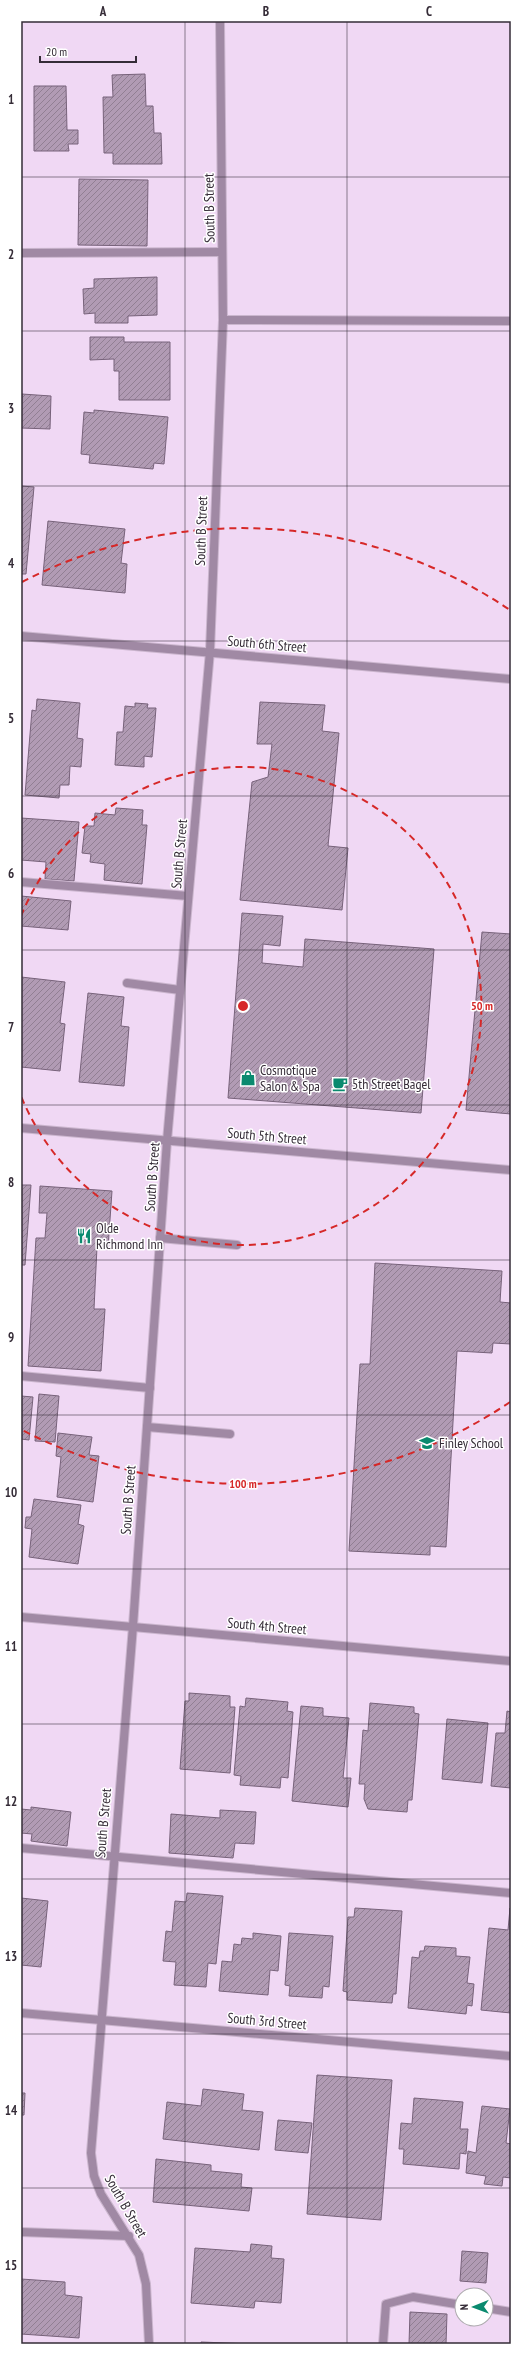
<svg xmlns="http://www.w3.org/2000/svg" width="532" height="2365" font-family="'PT Sans Narrow',sans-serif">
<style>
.building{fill:url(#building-hatch);stroke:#77627a}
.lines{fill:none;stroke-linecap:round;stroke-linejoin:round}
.lane-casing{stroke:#cbb6ce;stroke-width:10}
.street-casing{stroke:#cbb6ce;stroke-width:10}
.lane{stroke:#a089a4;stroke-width:8}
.street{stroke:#a089a4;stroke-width:8}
.grid{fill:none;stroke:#352c37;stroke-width:1;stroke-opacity:0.55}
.ring{fill:none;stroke:#d62828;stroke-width:2;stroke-dasharray:7 5}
.labels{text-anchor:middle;stroke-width:3;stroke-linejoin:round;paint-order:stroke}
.street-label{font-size:14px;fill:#352c37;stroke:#fff}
.poi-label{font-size:14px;fill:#352c37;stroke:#fff;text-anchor:start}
.centre{fill:#d62828;stroke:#fff;stroke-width:2}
.ring-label{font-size:12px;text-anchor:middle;font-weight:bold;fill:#d62828;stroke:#fff;stroke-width:3;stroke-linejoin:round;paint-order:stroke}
.neatline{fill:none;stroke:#352c37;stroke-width:1.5}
.grid-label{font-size:13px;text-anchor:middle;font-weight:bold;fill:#352c37}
</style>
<defs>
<pattern id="building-hatch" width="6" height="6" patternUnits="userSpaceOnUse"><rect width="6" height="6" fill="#b19bb4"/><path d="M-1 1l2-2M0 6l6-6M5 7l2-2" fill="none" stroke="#917f93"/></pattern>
</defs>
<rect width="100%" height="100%" fill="#f0d8f4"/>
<g class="building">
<polygon points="145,74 146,106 153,106 154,133 161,133 162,164 113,164 113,153 104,153 103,97 113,97 112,75"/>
<polygon points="34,86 66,86 67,130 78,130 78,144 68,144 69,151 34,151"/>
<polygon points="79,179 148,180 147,246 78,245"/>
<polygon points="157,277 157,315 128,316 128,323 95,323 95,313 84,314 83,289 94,288 94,279"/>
<polygon points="90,337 124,337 124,342 170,342 170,400 119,400 119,371 114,371 114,359 90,360"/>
<polygon points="22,394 51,396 50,429 21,428"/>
<polygon points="94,410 168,417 164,464 154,463 153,469 89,463 90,455 81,454 84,412 94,413"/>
<polygon points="21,486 34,487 26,574 21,574"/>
<polygon points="48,521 125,529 121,563 127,564 125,593 42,585"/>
<polygon points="37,699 80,703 77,738 83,739 81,767 70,766 69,785 60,785 59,798 25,795 32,710 36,711"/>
<polygon points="260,702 325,705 322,731 339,733 328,846 348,848 342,910 240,900 252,782 268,777 272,744 257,744"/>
<polygon points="135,703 148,704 147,708 156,708 152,757 144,756 144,767 115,765 117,732 123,732 125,706 135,707"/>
<polygon points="116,808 143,810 142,825 147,825 142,884 104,880 105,864 90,862 91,854 82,853 85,826 94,826 95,813 115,815"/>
<polygon points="21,818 79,822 74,881 45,879 46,862 21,860"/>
<polygon points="21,896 71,901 68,930 21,926"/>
<polygon points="242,913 283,916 280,946 263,944 262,963 303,967 305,939 434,949 421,1113 228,1098"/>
<polygon points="482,932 511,934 511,1114 466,1110"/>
<polygon points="21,977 65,982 60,1023 65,1024 60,1071 21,1067"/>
<polygon points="88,993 124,997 121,1026 129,1027 124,1086 79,1082"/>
<polygon points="21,1185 31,1185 25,1265 21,1265"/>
<polygon points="40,1186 112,1191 108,1248 97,1247 94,1309 105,1309 101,1371 28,1366 36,1238 45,1238 47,1213 39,1213"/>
<polygon points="375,1263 502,1271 500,1302 511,1303 511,1344 493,1343 492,1353 457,1351 446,1547 430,1546 430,1555 349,1551 360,1364 370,1364"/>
<polygon points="39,1394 59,1396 55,1442 35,1441"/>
<polygon points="21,1396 33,1397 29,1440 21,1439"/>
<polygon points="58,1433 92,1437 89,1455 99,1456 93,1502 57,1497 61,1457 56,1456"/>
<polygon points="34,1499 81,1505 78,1524 84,1526 78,1564 29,1557 32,1529 25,1528 26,1517 31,1517"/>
<polygon points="189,1693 230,1696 230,1707 235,1707 230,1773 180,1769 185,1701 189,1701"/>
<polygon points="246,1698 288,1702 287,1711 293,1712 288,1778 281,1777 280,1788 240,1785 241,1776 234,1775 240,1706 245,1707"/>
<polygon points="370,1703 414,1707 414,1713 419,1714 412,1800 408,1800 407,1812 368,1809 364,1799 365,1784 359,1784 363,1730 368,1731"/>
<polygon points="301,1706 323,1708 323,1716 349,1718 343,1778 351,1778 348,1807 292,1801"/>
<polygon points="507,1711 511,1712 511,1788 491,1786 496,1733 505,1733"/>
<polygon points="447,1719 488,1723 482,1783 442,1779"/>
<polygon points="31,1807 71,1812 67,1846 31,1841 32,1834 21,1833 21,1809 31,1810"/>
<polygon points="220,1810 256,1812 254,1844 235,1843 233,1858 169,1853 171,1814 220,1818"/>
<polygon points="187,1893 223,1896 216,1964 208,1963 206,1987 174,1985 176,1962 163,1961 166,1931 172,1932 175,1901 186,1902"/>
<polygon points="21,1898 48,1901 41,1967 21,1965"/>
<polygon points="355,1908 402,1911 396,1994 393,1994 392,2003 347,2000 347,1992 343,1991 348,1917 354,1917"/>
<polygon points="510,1908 511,2013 481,2010 489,1928 508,1930"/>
<polygon points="253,1933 281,1936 278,1971 270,1970 268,1995 219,1991 222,1961 232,1962 234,1944 241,1945 242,1938 253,1939"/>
<polygon points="289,1933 333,1936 329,1987 323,1986 322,1998 289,1996 290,1986 285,1985"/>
<polygon points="425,1946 456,1948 456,1956 470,1957 467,1983 474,1984 472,2006 467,2005 466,2014 408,2008 412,1957 419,1958 420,1951 424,1951"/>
<polygon points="317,2075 392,2080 381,2220 307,2214"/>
<polygon points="203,2089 244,2094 242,2110 263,2112 259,2150 163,2139 167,2102 201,2106"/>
<polygon points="21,2093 25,2093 24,2115 21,2115"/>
<polygon points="414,2098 463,2102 460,2129 468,2129 466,2154 460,2153 459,2169 403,2164 404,2149 399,2149 401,2123 412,2124"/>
<polygon points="482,2106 510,2109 506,2143 511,2144 511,2178 503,2177 502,2186 484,2184 486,2176 466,2173 468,2151 476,2153"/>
<polygon points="278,2120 312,2123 308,2153 275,2150"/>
<polygon points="156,2159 211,2165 211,2171 242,2174 241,2187 252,2188 249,2211 153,2202"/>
<polygon points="251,2244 272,2246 271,2258 284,2259 281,2303 255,2301 254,2308 191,2303 195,2248 250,2252"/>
<polygon points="462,2251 488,2253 486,2283 460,2281"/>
<polygon points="21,2279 65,2282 65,2295 82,2297 79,2338 21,2334"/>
<polygon points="410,2312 447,2314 446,2344 409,2344"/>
<polygon points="201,2342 251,2344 201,2344"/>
</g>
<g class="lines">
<g class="lane-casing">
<g id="lane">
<polyline points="21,253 222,252"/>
<polyline points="223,320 511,321"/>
<polyline points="21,882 188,896"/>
<polyline points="127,983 180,990"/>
<polyline points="160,1238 237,1245"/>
<polyline points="21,1376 150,1388"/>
<polyline points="147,1427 230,1434"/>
<polyline points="21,1848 511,1893"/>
<polyline points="21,2232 129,2236"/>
<polyline points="486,2308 511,2312"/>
<polyline points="383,2344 386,2304 413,2297 462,2305"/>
</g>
</g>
<g class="street-casing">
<g id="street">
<polyline points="21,636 511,679"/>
<polyline points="21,1128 511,1170"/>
<polyline points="21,1617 511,1661"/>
<polyline points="21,2013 511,2056"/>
<polyline points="149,2344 146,2284 139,2255 101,2194 94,2176 91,2153 133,1626 167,1141 210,651 223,320 220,21"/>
</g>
</g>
<use href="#lane" class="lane"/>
<use href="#street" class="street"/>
</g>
<path class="grid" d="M185,21v2323M347,21v2323M21,177h490M21,331h490M21,486h490M21,641h490M21,796h490M21,950h490M21,1105h490M21,1260h490M21,1415h490M21,1569h490M21,1724h490M21,1879h490M21,2034h490M21,2188h490"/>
<g class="ring">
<path d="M21 916A239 239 0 1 1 21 1096"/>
<path d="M510 1402A478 478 0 0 1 22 1430M22 582A478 478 0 0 1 510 610"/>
</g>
<defs>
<g id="shop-bare" transform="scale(1.2)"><path d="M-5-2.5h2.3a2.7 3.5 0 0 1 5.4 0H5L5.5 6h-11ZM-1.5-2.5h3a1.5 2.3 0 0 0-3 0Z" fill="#0a8a6f" stroke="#fff" stroke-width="2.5" paint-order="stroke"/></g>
<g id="cafe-bare" transform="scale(1.2)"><path d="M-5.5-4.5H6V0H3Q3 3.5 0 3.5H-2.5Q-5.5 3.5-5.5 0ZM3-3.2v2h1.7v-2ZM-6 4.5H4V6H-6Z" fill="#0a8a6f" stroke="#fff" stroke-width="2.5" paint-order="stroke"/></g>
<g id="restaurant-bare" transform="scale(1.2)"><path d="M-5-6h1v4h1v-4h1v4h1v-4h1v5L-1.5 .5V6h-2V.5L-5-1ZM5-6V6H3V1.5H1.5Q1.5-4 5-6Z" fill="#0a8a6f" stroke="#fff" stroke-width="2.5" paint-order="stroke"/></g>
<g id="school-bare" transform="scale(1.2)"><path d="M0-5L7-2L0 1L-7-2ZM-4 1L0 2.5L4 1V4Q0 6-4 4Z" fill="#0a8a6f" stroke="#fff" stroke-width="2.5" paint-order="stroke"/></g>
</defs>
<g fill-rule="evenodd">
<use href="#shop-bare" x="248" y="1078"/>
<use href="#cafe-bare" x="340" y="1084"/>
<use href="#restaurant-bare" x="84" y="1236"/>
<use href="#school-bare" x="427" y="1443"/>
</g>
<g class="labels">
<g class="street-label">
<text transform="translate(209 208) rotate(-91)" y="5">South B Street</text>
<text transform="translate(201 531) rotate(-88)" y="5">South B Street</text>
<text transform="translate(267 644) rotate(5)" y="5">South 6th Street</text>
<text transform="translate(179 854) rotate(-85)" y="5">South B Street</text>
<text transform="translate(267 1136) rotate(5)" y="5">South 5th Street</text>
<text transform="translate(152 1177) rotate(-86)" y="5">South B Street</text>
<text transform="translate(128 1500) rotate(-86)" y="5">South B Street</text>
<text transform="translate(267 1626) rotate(5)" y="5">South 4th Street</text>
<text transform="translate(103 1823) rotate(-85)" y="5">South B Street</text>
<text transform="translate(267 2021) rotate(5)" y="5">South 3rd Street</text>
<text transform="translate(126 2206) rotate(60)" y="5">South B Street</text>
</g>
<g class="poi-label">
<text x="260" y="1075">Cosmotique<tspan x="260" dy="16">Salon &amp; Spa</tspan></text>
<text x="352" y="1089">5th Street Bagel</text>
<text x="96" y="1233">Olde<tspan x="96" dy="16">Richmond Inn</tspan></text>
<text x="439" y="1448">Finley School</text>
</g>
</g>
<circle cx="243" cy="1006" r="6" class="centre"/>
<g class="ring-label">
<text x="482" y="1010">50 m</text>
<text x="243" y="1488">100 m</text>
</g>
<rect width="532" height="2365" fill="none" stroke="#ffffff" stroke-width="44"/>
<g transform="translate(474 2307) rotate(269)"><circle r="19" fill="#ffffff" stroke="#aeabaf"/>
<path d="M0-3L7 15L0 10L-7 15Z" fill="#0a8a6f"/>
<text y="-6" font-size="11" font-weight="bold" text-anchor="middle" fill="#352c37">N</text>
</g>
<path d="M40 56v6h96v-6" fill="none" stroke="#352c37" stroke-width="2"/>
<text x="46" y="56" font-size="12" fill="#352c37" stroke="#ffffff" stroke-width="3" paint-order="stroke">20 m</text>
<rect x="22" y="22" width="488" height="2321" class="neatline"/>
<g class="grid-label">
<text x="103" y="16">A</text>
<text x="266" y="16">B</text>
<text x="429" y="16">C</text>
<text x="11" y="104">1</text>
<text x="11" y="259">2</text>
<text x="11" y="413">3</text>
<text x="11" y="568">4</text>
<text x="11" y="723">5</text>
<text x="11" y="878">6</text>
<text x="11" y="1032">7</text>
<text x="11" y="1187">8</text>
<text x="11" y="1342">9</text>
<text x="11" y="1497">10</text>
<text x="11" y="1651">11</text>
<text x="11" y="1806">12</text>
<text x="11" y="1961">13</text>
<text x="11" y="2115">14</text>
<text x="11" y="2270">15</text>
</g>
</svg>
